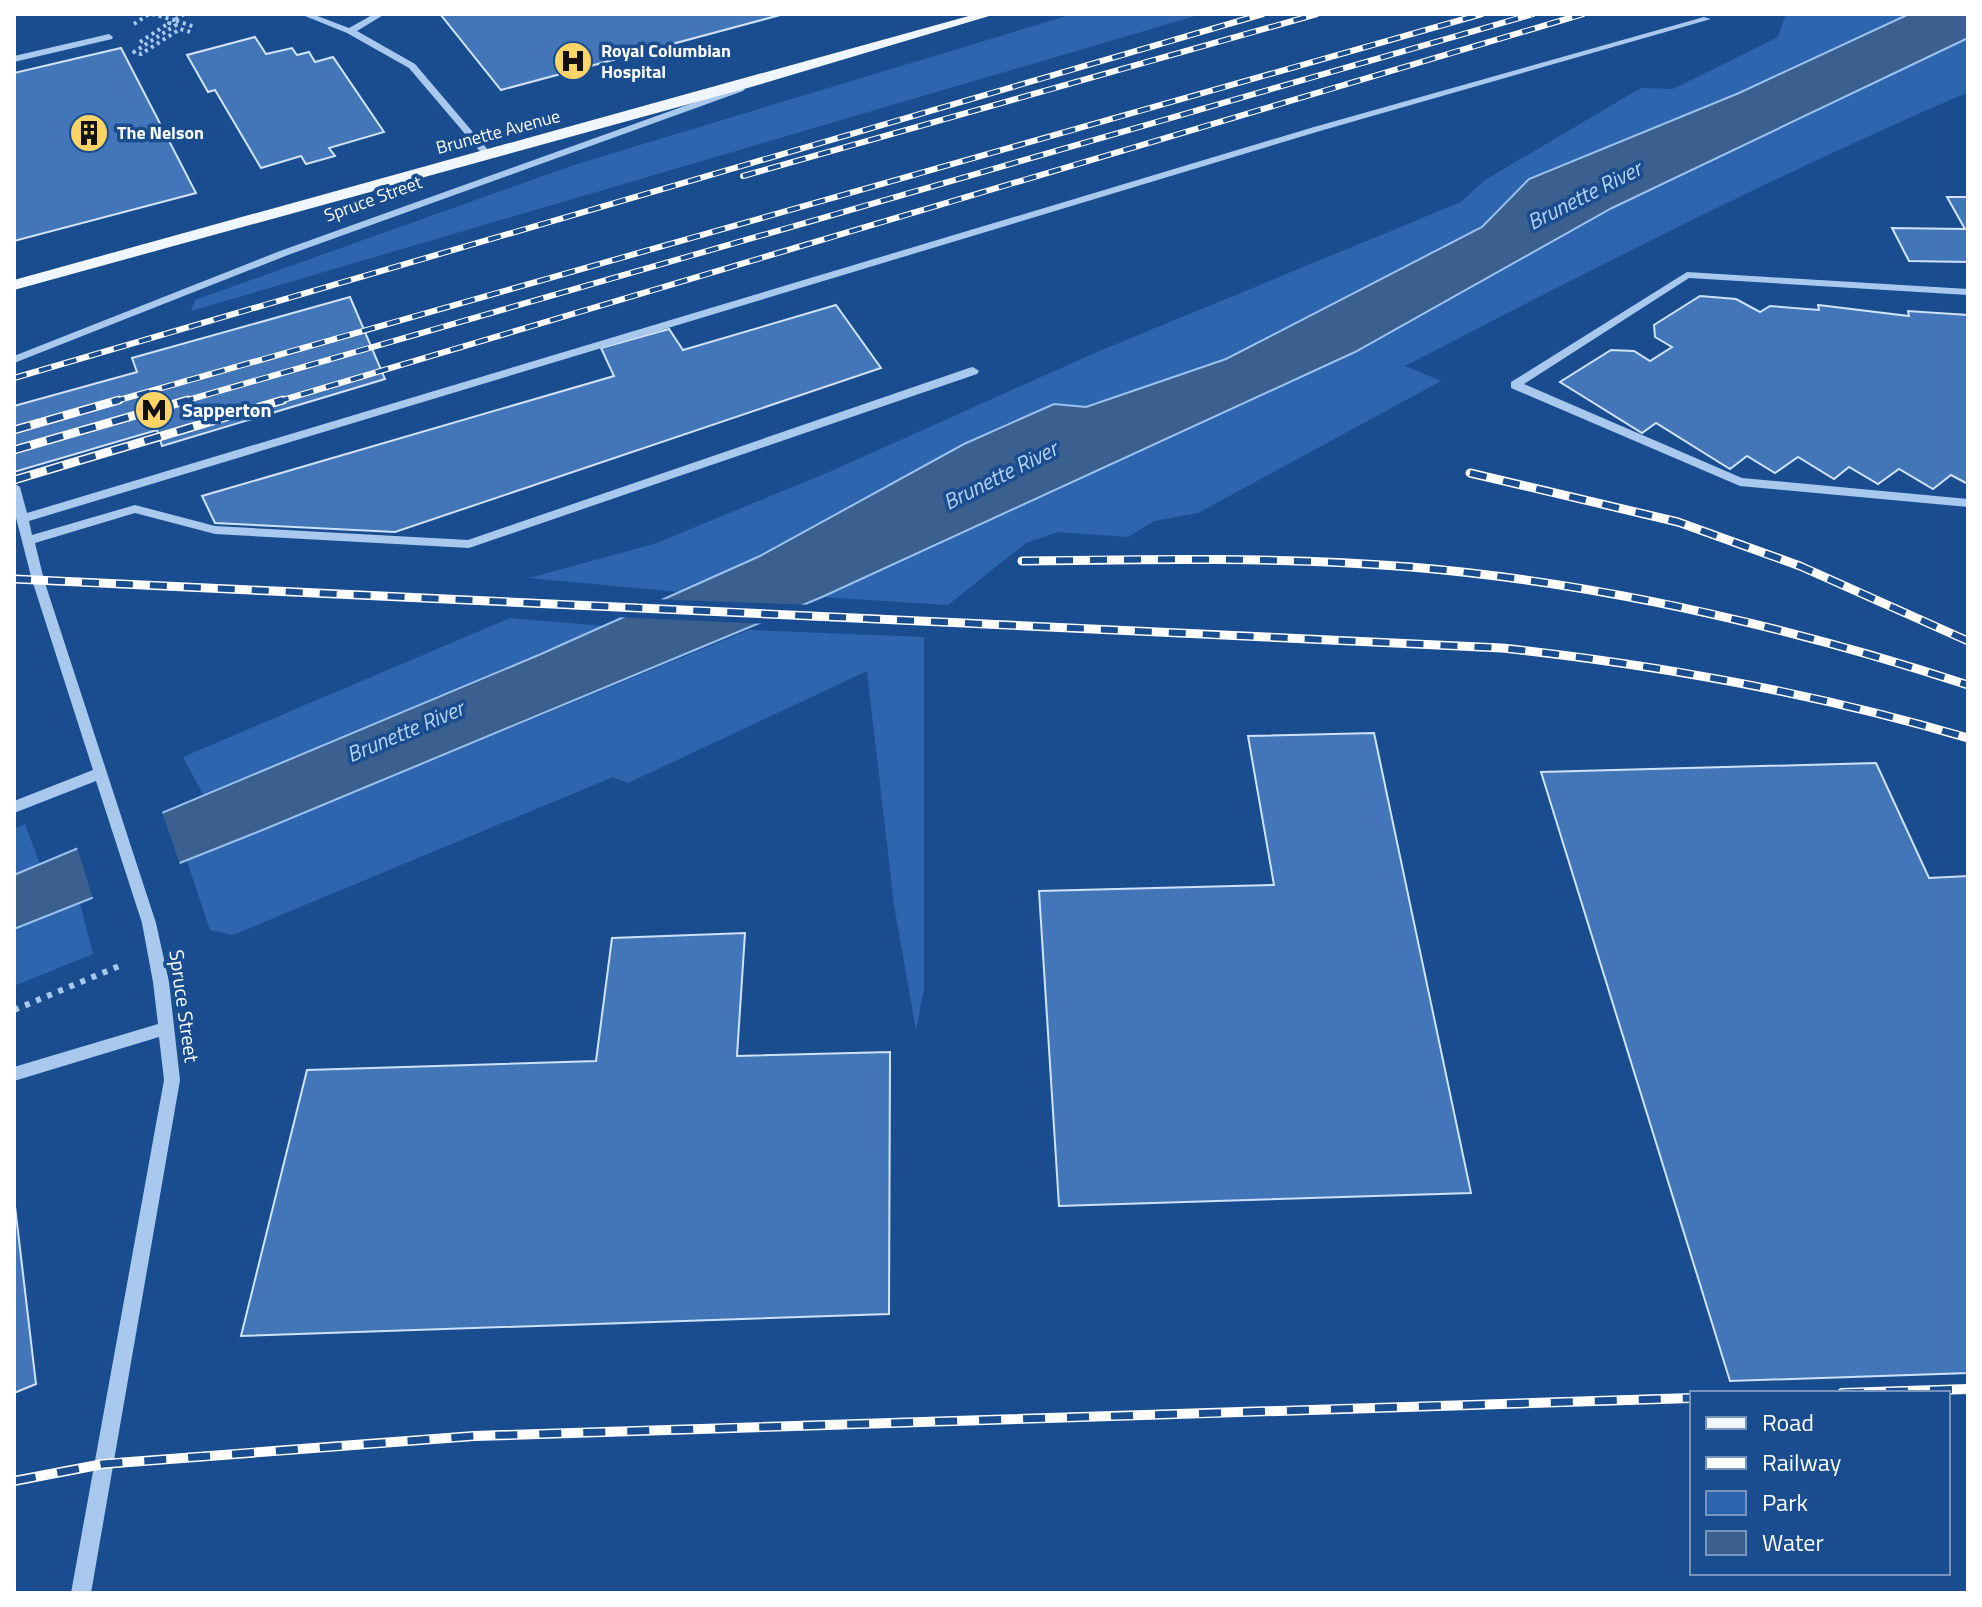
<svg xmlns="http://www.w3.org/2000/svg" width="1982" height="1607" font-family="'Titillium Web',sans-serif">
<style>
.green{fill:#2d66ae}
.water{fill:#3b6090;stroke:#9bc2f1;stroke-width:2}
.pier{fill:#1a4d90}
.building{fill:#4376b8;stroke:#cfe2fa;stroke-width:2}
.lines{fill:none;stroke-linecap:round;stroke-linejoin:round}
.path-far1{stroke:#a8c8ee;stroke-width:4;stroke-dasharray:3 4;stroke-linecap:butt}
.path{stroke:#a8c8ee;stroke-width:6;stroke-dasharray:5 7;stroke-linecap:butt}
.minor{fill:#a8c8ee;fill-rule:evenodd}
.major{fill:#f0f6ff;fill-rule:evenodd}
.rail-far2-casing{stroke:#fff;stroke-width:6}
.rail-far1-casing{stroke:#fff;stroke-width:9}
.rail-casing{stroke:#fff;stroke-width:10}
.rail-far2{stroke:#1a4d90;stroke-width:4;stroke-dasharray:13;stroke-linecap:butt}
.rail-far1{stroke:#1a4d90;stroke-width:6;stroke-dasharray:17;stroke-linecap:butt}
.rail{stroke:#1a4d90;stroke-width:7;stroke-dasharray:22;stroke-linecap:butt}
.labels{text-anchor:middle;stroke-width:7;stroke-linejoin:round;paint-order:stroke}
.far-poi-label{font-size:18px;font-weight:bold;fill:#fff;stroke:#1a4d90;text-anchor:start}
.far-street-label{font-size:18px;fill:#fff;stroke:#1a4d90}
.poi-label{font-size:20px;font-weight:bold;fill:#fff;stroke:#1a4d90;text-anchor:start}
.street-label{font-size:20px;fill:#fff;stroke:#1a4d90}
.water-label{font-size:22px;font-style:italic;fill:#b4d2f5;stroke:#1a4d90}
</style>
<rect width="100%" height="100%" fill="#1a4d90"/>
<g class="green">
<polygon points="1073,14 1202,14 191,311 195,300 577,164"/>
<polygon points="1786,14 1909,14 1739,92 1529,179 1482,227 1226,359 1086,407 1054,404 964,444 760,556 679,592 529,578 654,544 829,472 1097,352 1461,202 1485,180 1641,88 1673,89 1778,37"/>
<path d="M1968,38v54c-192,83 -378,178 -563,274l36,15 -243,132 -44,8 -26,16 -70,-5 -32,11 -78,62 -126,-8 533,-245 257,-144z"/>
<polygon points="510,618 604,626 204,796 183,757"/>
<polygon points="749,630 924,637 924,989 916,1030 894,905 867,671 628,783 613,777 233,935 210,930 187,861"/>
<polygon points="25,824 40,864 14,875 14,829"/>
<polygon points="80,903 93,954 14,986 14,929"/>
</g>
<polygon class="water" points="1909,14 1968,14 1968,38 1612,208 1355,352 822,597 265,829 14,929 14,875 541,654 760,556 964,444 1054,404 1086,407 1226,359 1482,227 1529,179 1739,93"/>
<g class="pier">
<polygon points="655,599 813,605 771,624 613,617"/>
<polygon points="161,809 181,867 94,902 76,844"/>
</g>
<g class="building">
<polygon points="445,14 784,14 501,90 441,15"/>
<polygon points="255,37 266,54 292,48 297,55 309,52 315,62 333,57 384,132 329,148 335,156 306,164 301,156 261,168 215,90 208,92 187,55"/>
<polygon points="121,48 196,193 14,241 14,73"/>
<polygon points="1947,197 1968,197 1968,262 1909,261 1892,228 1965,229"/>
<polygon points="1700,296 1736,299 1760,312 1770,306 1819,310 1818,305 1909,316 1908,311 1968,315 1968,484 1951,475 1933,489 1899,469 1878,484 1849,467 1834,479 1798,457 1775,473 1747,456 1730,469 1656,423 1642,433 1560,382 1611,350 1634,351 1650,361 1672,347 1655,337 1654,325"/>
<polygon points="350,297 385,379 162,446 157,430 14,472 14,406 137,372 132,358"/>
<polygon points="836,305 881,368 395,532 215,523 202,496 614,376 601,348 669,329 683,350"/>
<polygon points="1374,733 1471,1193 1059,1206 1039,891 1274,885 1248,736"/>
<polygon points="1876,763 1929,878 1968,876 1968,1373 1730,1381 1541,772"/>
<polygon points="745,933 737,1056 890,1052 889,1314 241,1336 307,1070 596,1061 612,938"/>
<polygon points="15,1206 36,1384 14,1393 14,1206"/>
</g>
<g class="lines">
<g class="path-far1">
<polyline points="152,14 174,20 169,23 176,25 134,52 141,54 180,29 194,33"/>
<polyline points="184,14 174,20 195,27"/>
<polyline points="134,24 149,14"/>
<polyline points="140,42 169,23"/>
</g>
<polyline class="path" points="14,1010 124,964"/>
<g class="minor">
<polygon points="300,14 312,14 349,28 374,14 385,14 357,31 415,64 489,151 489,155 483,155 409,68 347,33"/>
<polygon points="1704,17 1711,19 1320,131 29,521 32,535 135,505 215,526 468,540 969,368 973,367 979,371 977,374 469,548 215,534 135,513 35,543 44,580 156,923 169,982 180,1080 91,1593 71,1593 164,1080 159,1037 14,1081 14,1067 158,1024 153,982 142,923 96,781 14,813 14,801 93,770 32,580 14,510 14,483 20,487 27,513 1314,127"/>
<polygon points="109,34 113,37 112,39 14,62 14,56"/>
<polygon points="740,86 745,89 743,91 288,255 14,363 14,356 280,251"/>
<polygon points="1687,272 1968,289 1968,295 1689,278 1524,384 1742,478 1968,499 1968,507 1740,486 1511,388 1511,382"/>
</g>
<polygon class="major" points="976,14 996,14 751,87 14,290 14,280"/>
<g class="rail-far2-casing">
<g id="rail-far2">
<polyline points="743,176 1317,14"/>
<polyline points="14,378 1263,14"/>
<polyline points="112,402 1482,14"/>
<polyline points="181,402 1533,14"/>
<polyline points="276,402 1583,14"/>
</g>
</g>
<g class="rail-far1-casing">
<g id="rail-far1">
<polyline points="14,430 119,400"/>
<polyline points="14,450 188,400"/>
<polyline points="1470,473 1678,522 1800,566 1968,641"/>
<polyline points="14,480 283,400"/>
<path d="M1022,561c130,-2 259,-4 389,6 190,16 376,59 557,118"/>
<path d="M14,579l1488,69c158,17 313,45 466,90"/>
</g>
</g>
<g class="rail-casing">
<g id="rail">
<polyline points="1842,1393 1968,1389"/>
<polyline points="14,1481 103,1464 474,1436 1692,1398"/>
</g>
</g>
<use href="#rail-far2" class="rail-far2"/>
<use href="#rail-far1" class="rail-far1"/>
<use href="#rail" class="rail"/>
</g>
<defs>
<g id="hospital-disc" transform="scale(2)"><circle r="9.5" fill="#ffd466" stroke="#1a4d90"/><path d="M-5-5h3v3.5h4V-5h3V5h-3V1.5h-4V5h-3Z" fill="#111"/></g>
<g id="building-disc" transform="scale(2)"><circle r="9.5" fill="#ffd466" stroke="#1a4d90"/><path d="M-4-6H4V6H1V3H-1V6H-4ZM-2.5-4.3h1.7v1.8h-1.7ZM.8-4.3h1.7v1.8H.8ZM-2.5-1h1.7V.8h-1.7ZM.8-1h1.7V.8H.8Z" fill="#111"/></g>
<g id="metro-disc" transform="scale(2)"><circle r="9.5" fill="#ffd466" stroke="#1a4d90"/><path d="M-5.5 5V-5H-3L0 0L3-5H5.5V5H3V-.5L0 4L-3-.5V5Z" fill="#111"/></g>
</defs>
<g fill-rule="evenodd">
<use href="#hospital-disc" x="573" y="61"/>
<use href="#building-disc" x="89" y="133"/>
<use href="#metro-disc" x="154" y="410"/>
</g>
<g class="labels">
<g class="far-poi-label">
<text x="601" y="57">Royal Columbian<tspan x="601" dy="21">Hospital</tspan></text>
<text x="117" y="139">The Nelson</text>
</g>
<g class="far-street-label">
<text transform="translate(498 132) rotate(-15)" y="6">Brunette Avenue</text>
<text transform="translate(373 199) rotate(-20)" y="6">Spruce Street</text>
</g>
<g class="poi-label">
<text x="182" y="417">Sapperton</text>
</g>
<g class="street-label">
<text transform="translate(184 1006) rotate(82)" y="7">Spruce Street</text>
</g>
<g class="water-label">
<text transform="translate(1584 195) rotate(-27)" y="8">Brunette River</text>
<text transform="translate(1000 475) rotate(-27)" y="8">Brunette River</text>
<text transform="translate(405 731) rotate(-23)" y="8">Brunette River</text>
</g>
</g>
<rect width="1982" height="1607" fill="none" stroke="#ffffff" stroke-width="32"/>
<rect x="1690" y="1391" width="260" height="184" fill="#1a4d90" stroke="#7694bc" stroke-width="2"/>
<rect x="1706" y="1417" width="40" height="12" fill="#f0f6ff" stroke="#7694bc" stroke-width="2"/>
<text x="1762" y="1431" font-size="24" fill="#ffffff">Road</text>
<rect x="1706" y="1457" width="40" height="12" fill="#ffffff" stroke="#7694bc" stroke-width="2"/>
<text x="1762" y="1471" font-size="24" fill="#ffffff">Railway</text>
<rect x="1706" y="1491" width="40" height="24" fill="#2d66ae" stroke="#7694bc" stroke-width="2"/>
<text x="1762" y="1511" font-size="24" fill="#ffffff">Park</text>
<rect x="1706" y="1531" width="40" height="24" fill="#3b6090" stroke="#7694bc" stroke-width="2"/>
<text x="1762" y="1551" font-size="24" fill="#ffffff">Water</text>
</svg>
